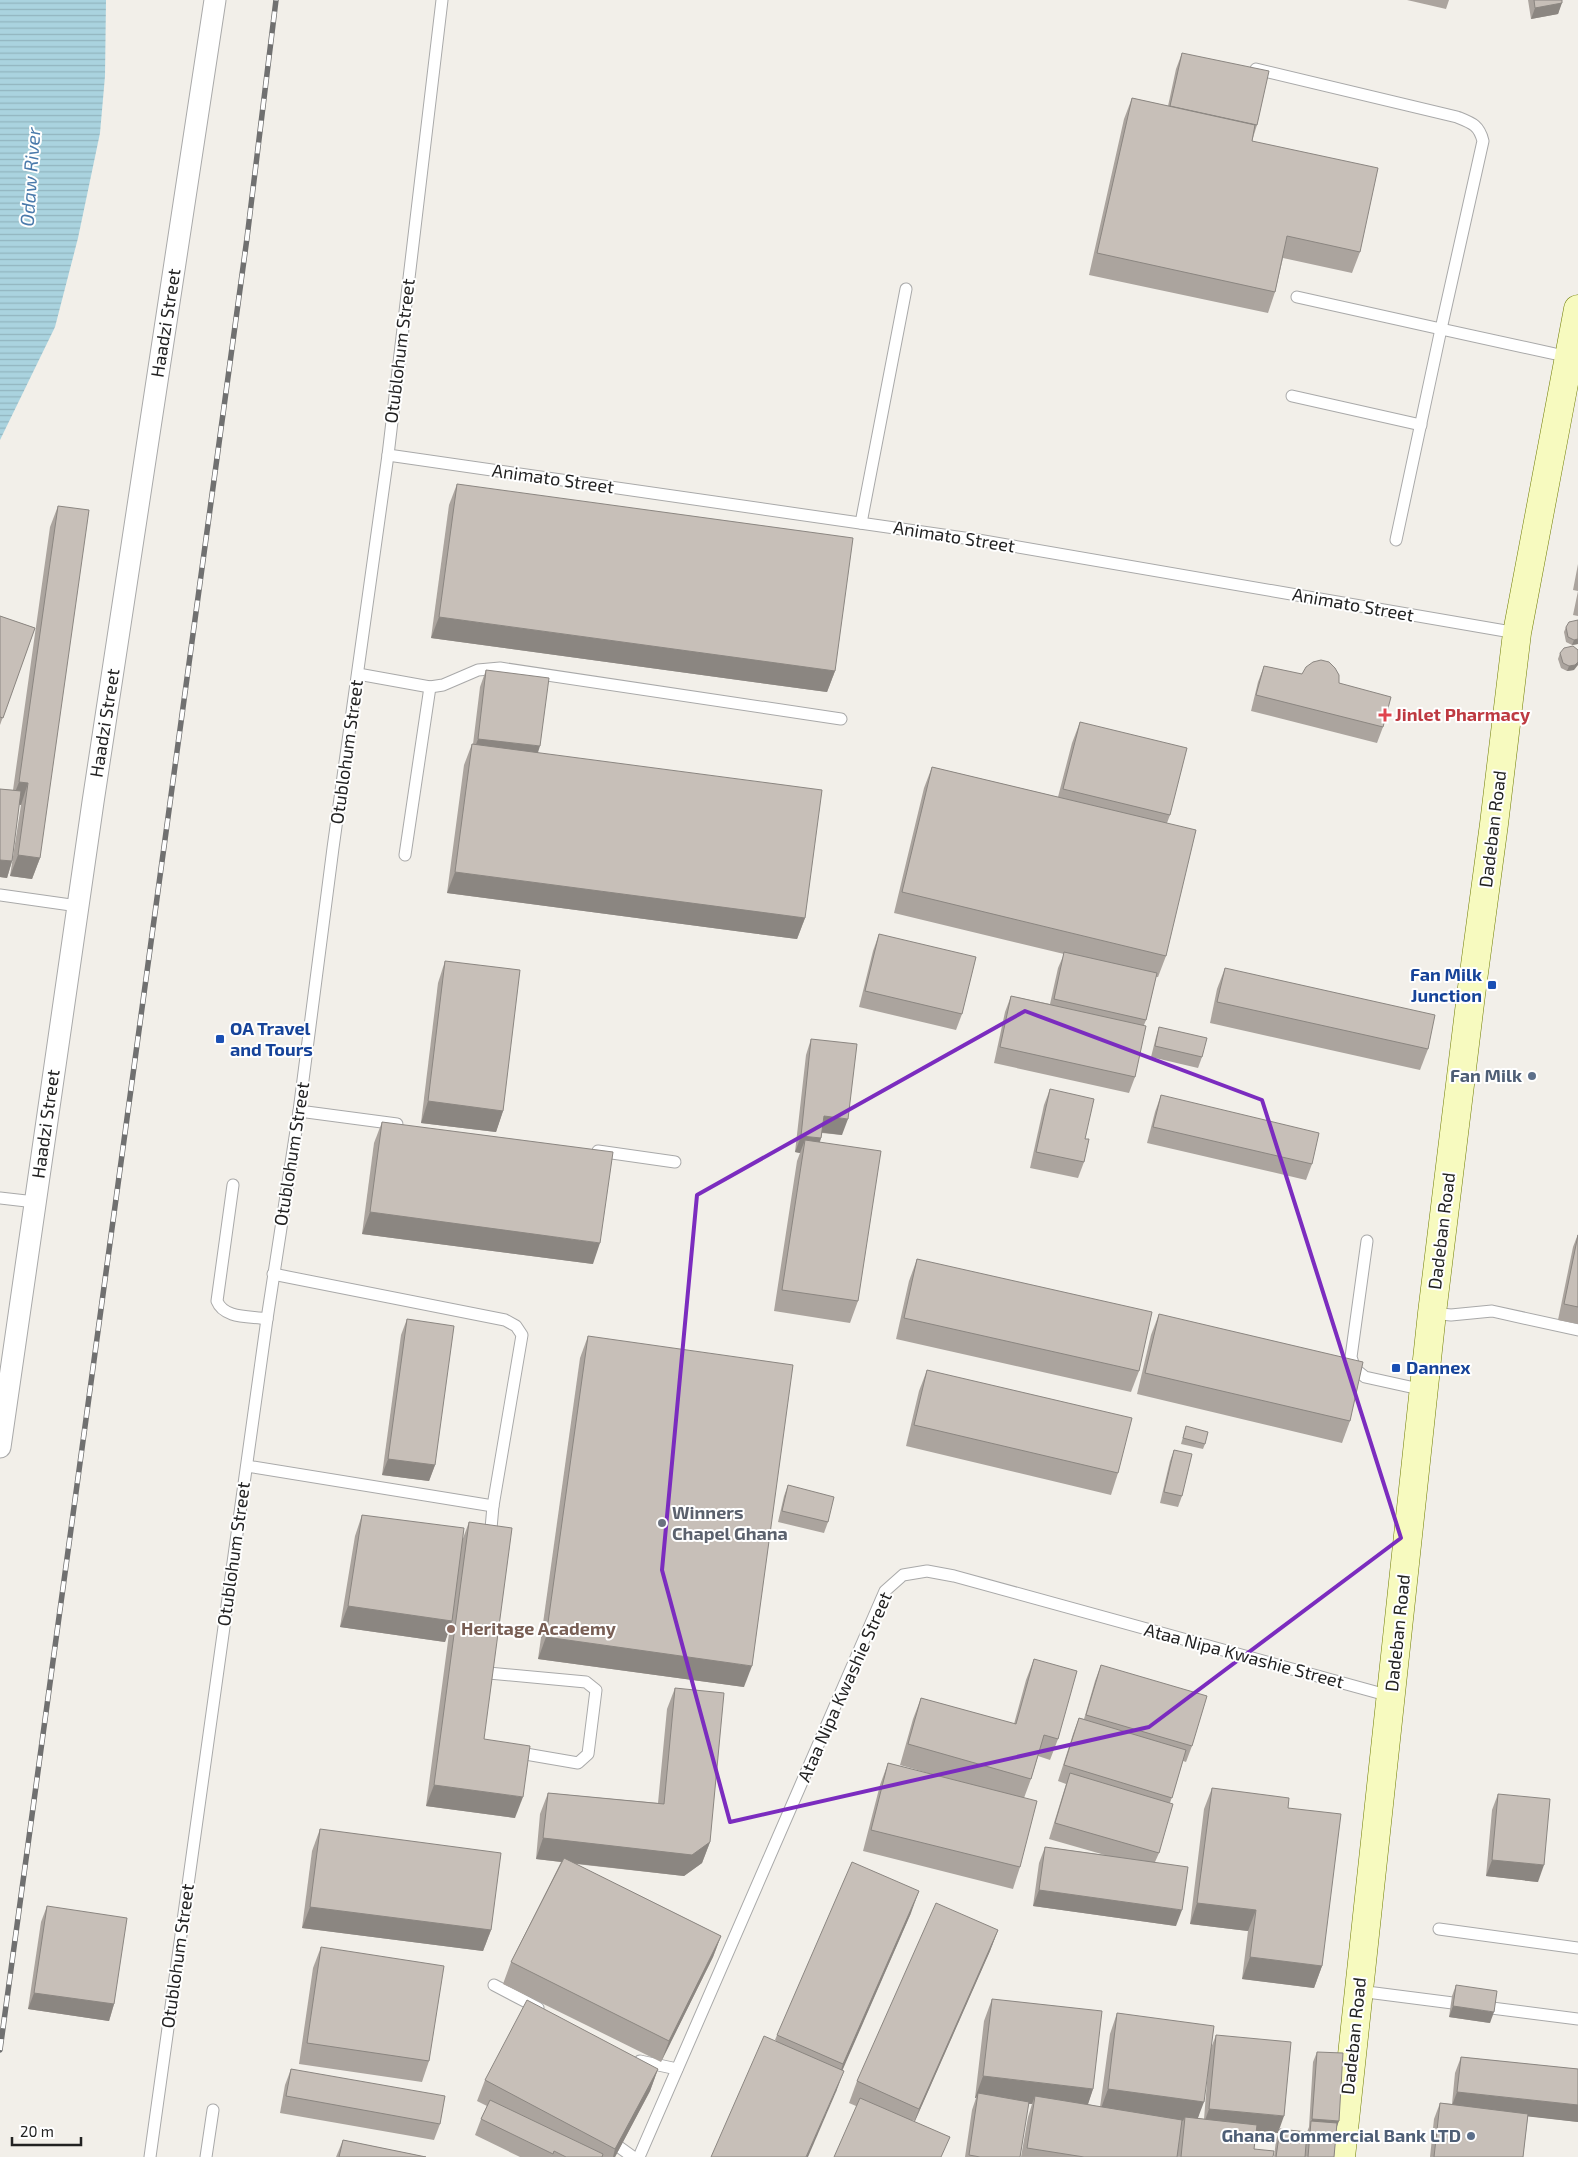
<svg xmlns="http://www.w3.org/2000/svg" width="1578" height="2157" font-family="'Exo 2',sans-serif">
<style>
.water{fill:url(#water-rules)}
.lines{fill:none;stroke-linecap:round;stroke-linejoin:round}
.lane-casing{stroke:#a9a9a9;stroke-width:13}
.street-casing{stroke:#a9a9a9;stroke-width:23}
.secondary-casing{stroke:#707d05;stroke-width:29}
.lane{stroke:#fff;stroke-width:11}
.street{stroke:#fff;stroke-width:21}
.secondary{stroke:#f7fabf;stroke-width:28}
.rail-casing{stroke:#707070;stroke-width:5.5}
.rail{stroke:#fff;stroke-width:4;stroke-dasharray:11;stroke-linecap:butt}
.wall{fill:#aba49e;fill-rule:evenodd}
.shaded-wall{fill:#8b8681}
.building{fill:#c7bfb8;stroke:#8b8681}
.marked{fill:none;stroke:#7b2cbf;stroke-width:4;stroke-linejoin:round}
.health-dot{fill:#e0444e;stroke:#fff;stroke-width:2}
.transit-dot{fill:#1a4fb4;stroke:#fff;stroke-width:2}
.service-dot{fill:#5c6f8a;stroke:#fff;stroke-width:2}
.worship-dot{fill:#6b7280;stroke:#fff;stroke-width:2}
.education-dot{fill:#8d6e63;stroke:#fff;stroke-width:2}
.labels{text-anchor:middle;stroke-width:4;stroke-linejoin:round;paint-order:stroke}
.street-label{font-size:18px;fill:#222;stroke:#fff}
.health-label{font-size:18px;font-weight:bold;fill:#be3a42;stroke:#fff;text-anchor:start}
.transit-label{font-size:18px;font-weight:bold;fill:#164399;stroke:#fff;text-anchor:start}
.service-label{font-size:18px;font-weight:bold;fill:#4e5e75;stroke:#fff;text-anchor:end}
.worship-label{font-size:18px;font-weight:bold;fill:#5b616d;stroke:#fff;text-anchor:start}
.education-label{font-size:18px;font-weight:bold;fill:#785e54;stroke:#fff;text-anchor:start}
.water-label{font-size:19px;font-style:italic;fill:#4a7aab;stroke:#fff}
</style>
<defs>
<pattern id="water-rules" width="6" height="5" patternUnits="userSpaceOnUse" patternTransform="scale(1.25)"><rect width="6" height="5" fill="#aad3df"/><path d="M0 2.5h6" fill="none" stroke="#92b5bf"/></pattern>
</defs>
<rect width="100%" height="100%" fill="#f2efe9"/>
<polygon class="water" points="0,0 106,0 105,76 100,133 78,238 55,327 0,440"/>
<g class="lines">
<g class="lane-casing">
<g id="lane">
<path d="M1256,69l201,48c15,6 22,8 26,24l-42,188 -144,-32"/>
<polyline points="1292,396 1421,425"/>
<polyline points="388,455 978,540 1517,633"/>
<polyline points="861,523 906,289"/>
<polyline points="1396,540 1441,329 1569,357"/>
<polyline points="358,674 430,687 443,685 478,670 500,668 841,719"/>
<polyline points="405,855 430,687"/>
<polyline points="0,895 78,906"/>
<polyline points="299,1111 397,1124"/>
<polyline points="598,1151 675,1162"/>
<path d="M233,1185l-16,116c7,18 33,15 50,18"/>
<polyline points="0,1198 35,1202"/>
<polyline points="1367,1241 1351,1357 1355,1369 1365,1377 1424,1390"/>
<polyline points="273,1274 505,1320 516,1326 522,1335 493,1506 490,1540"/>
<polyline points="1432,1313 1451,1315 1492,1311 1578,1330"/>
<polyline points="247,1466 493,1506"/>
<polyline points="478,1672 586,1682 596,1690 588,1754 578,1763 514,1752"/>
<polyline points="1439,1929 1578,1948"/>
<polyline points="494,1985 538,2008"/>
<polyline points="1359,1991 1578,2019"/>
<polyline points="635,2070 640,2061 677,2069"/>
<polyline points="608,2139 633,2157"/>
<polyline points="150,2157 267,1319 299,1111 333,848 388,455 442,0"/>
<polyline points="206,2157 213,2110"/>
<polyline points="639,2157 885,1591 903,1575 927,1571 954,1576 1390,1696"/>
</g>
</g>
<g class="street-casing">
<polyline id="street" points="0,1447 93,802 215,0"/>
</g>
<g class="secondary-casing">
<polyline id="secondary" points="1341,2157 1432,1313 1471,995 1494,824 1517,633 1578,309"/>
</g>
<use href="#lane" class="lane"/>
<use href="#street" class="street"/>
<use href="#secondary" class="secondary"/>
<g class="rail-casing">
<polyline id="rail" points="0,2050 247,238 276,0"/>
</g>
<use href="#rail" class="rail"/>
</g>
<g class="wall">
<polygon points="1407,0 1449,0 1446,9"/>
<polygon points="1528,0 1562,0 1558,14 1531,19"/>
<polygon points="1182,53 1257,125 1252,141 1360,252 1352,273 1283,258 1275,292 1268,313 1089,275 1124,119 1132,98 1168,106 1176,69"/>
<polygon points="457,484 835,671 827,692 431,638 449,505"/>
<polygon points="58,506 40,858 32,879 10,876 21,805 19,804 12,861 7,878 0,877 0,789 13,790 50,527"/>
<polygon points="1578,564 1578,616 1573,615 1578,591 1573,590"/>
<polygon points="0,616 35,628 0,725"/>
<polygon points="1578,620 1578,644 1572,645 1566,642 1564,632 1566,627"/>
<polygon points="1560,653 1574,670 1567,671 1561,668 1558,659"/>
<polygon points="1264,666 1339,683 1383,727 1377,743 1251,711 1258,682"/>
<polygon points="486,670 538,753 805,918 797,939 447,893 464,765 472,744 473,744 480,687"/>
<polygon points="1080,722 1170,815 1167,823 1166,956 1158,977 1156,977 1146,1020 1144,1025 1135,1077 1129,1093 994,1063 1005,1012 1011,996 1050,1004 1058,968 1064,954 894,913 924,788 932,767 1058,797 1072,743"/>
<polygon points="879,934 962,1014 956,1030 859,1007 873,951"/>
<polygon points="445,961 503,1111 496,1132 421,1123 438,983"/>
<polygon points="1225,968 1428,1049 1420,1070 1210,1023 1217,989"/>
<polygon points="1159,1027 1202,1057 1198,1068 1151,1057 1156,1037"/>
<polygon points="811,1039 842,1135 822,1133 820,1142 858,1301 850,1323 774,1311 797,1161 800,1153 795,1152 806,1055"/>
<polygon points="1050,1089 1085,1139 1084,1162 1078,1178 1030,1168 1044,1105"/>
<polygon points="1161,1095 1312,1164 1306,1180 1147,1143 1155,1112"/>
<polygon points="382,1122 593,1264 362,1234 374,1143"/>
<polygon points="1578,1234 1578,1324 1558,1320 1573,1247"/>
<polygon points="917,1259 1139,1371 1131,1392 896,1339 909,1281"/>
<polygon points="1159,1314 1350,1421 1342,1443 1137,1394 1151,1335"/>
<polygon points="407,1319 435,1465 429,1481 382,1475 401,1335"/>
<polygon points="588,1336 744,1687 538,1659 580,1358"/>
<polygon points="927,1370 1118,1473 1111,1495 906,1446 919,1391"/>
<polygon points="1186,1426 1205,1444 1203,1449 1181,1444"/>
<polygon points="1174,1450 1182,1496 1178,1507 1160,1503 1170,1461"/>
<polygon points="788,1485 828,1522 824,1533 778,1522 784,1496"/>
<polygon points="362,1515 462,1541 469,1522 484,1739 515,1818 426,1806 450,1626 445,1642 340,1627 355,1536"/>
<polygon points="1034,1659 1058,1739 1050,1760 1038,1756 1031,1779 1024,1798 1020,1867 1013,1889 863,1851 880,1785 888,1763 938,1776 900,1765 913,1719 921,1698 1014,1724 1026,1680"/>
<polygon points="1101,1665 1192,1746 1186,1762 1183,1761 1170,1803 1159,1853 1155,1862 1176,1926 1033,1906 1039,1863 1045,1847 1105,1855 1049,1839 1066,1784 1058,1781 1073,1734 1079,1718 1084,1719 1095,1681"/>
<polygon points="675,1688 710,1842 702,1863 684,1876 576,1864 721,1936 713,1957 661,2062 503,1984 511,1962 561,1862 536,1859 540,1814 548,1793 658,1803 667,1709"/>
<polygon points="1212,1788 1288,1808 1322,1966 1314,1988 1242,1979 1248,1931 1190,1924 1204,1809"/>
<polygon points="1498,1794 1538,1882 1486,1876 1492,1810"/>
<polygon points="320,1829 491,1930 483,1951 302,1928 312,1851"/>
<polygon points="47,1906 114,2004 109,2021 28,2009 41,1922"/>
<polygon points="911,1913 842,2070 836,2092 775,2040 777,2035"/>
<polygon points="998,1930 990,1951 915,2121 856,2106 849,2103 857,2081"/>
<polygon points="321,1947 429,2061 422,2082 299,2064 313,1968"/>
<polygon points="1456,1985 1490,2023 1449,2017 1452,1996"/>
<path d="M992,1999l101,90 -5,15 12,3 10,-73 7,-21 94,35 5,-13 62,98 -22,-2 -2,18 19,8h-252l7,-40 4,-13h-4l-8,53h-55l7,-47 4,-12h-1l9,-77zM1208,2070l-4,49 -6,-1z"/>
<polygon points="1317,2052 1337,2126 1334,2157 1305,2157 1306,2142 1305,2157 1274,2157 1276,2140 1280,2129 1307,2132 1309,2127 1313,2062"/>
<polygon points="1461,2057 1578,2069 1578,2122 1528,2116 1523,2157 1430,2157 1434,2119 1440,2103 1452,2104 1455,2073"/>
<polygon points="291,2069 440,2124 434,2140 280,2113 285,2085"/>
<polygon points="658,2069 650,2091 615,2157 520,2157 475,2135 481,2119 487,2106 477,2101 485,2080"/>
<polygon points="343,2140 426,2157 336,2157"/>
</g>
<g class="shaded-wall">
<polygon points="1562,3 1558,14 1531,19 1535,8"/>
<polygon points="439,617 835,671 827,692 431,638"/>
<polygon points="1578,639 1578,644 1572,645 1574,640"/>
<polygon points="1578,662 1578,665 1574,670 1567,671 1569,666"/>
<polygon points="478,739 540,746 535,762 472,755"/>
<polygon points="19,782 28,783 21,805 11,803"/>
<polygon points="18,855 40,858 32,879 10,876"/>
<polygon points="0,860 12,861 7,878 0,877"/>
<polygon points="455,872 805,918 797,939 447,893"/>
<polygon points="428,1101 503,1111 496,1132 421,1123"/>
<polygon points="824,1116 848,1119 842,1135 818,1132"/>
<polygon points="801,1136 821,1138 815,1155 805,1140 800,1153 795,1152"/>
<polygon points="370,1212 600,1243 593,1264 362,1234"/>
<polygon points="388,1459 435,1465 429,1481 382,1475"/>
<polygon points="348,1606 452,1621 445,1642 340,1627"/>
<polygon points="546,1637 752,1666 744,1687 538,1659"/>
<polygon points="434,1785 523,1797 515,1818 426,1806"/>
<polygon points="543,1838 710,1842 702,1863 684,1876 536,1859"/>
<polygon points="1492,1860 1544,1865 1538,1882 1486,1876"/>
<polygon points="1039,1890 1182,1910 1176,1926 1033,1906"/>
<polygon points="919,1891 911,1913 836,2085 843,2064"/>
<polygon points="1197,1903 1256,1910 1248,1931 1190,1924"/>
<polygon points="310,1907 491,1930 483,1951 302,1928"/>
<polygon points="998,1930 990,1951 911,2130 919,2109"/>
<polygon points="721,1936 713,1957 661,2062 669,2041"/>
<polygon points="1250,1957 1322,1966 1314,1988 1242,1979"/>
<polygon points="34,1993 114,2004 109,2021 28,2009"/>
<polygon points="1453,2006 1494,2012 1490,2023 1449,2017"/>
<polygon points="658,2069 650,2091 615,2157 613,2157 615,2149"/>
<polygon points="844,2071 836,2092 808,2157 806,2157"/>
<polygon points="983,2076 1093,2089 1086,2110 1035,2096 1032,2104 977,2098 978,2093 976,2098 975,2098"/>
<polygon points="1108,2089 1204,2102 1196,2123 1185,2117 1183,2121 1100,2111"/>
<polygon points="1457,2092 1578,2105 1578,2122 1451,2108"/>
<polygon points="1209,2109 1284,2116 1278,2133 1203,2126"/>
<polygon points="1312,2119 1339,2121 1335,2132 1311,2124"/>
</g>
<g class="building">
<polygon points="1534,0 1562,0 1562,3 1535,8"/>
<polygon points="1182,53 1269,71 1257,125 1170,106"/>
<polygon points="1132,98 1255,125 1252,141 1378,168 1360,252 1287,236 1275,292 1097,253"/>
<polygon points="457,484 853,538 835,671 439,617"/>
<polygon points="58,506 89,510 40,858 18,855 28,783 19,782"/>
<polygon points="0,616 35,628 3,718 0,717"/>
<polygon points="1578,620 1578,639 1574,640 1568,637 1566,627 1569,622"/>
<polygon points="1573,646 1578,650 1578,662 1575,665 1569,666 1563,663 1560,653 1564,648"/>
<polygon points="1321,660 1329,662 1335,668 1339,675 1339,683 1391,697 1383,727 1256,695 1264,666 1302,674 1306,667 1313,662"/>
<polygon points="486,670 549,678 540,746 478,739"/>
<polygon points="1080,722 1187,748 1170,815 1063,789"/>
<polygon points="472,744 822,790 805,918 455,872"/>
<polygon points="932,767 1196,830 1166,956 902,892"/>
<polygon points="0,789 21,791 12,861 0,860"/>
<polygon points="879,934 976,957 962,1014 865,991"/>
<polygon points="1064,952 1157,973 1146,1020 1054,999"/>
<polygon points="445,961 520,970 503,1111 428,1101"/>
<polygon points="1225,968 1435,1015 1428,1049 1217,1002"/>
<polygon points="1011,996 1146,1026 1135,1077 1000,1047"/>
<polygon points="1159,1027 1207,1038 1202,1057 1155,1046"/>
<polygon points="811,1039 857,1044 848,1119 824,1116 821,1138 801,1136"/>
<polygon points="1050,1089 1094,1099 1085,1139 1089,1139 1084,1162 1036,1152"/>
<polygon points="1161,1095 1319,1133 1312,1164 1153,1127"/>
<polygon points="382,1122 613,1152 600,1243 370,1212"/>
<polygon points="805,1140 881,1151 858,1301 782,1290"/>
<polygon points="1578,1235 1578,1307 1564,1304"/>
<polygon points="917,1259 1152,1312 1139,1371 904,1318"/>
<polygon points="1159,1314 1363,1362 1350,1421 1145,1373"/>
<polygon points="407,1319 454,1326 435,1465 388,1459"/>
<polygon points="588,1336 793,1365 752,1666 546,1637"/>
<polygon points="927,1370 1132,1418 1118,1473 914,1425"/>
<polygon points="1186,1426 1208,1432 1205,1444 1183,1438"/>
<polygon points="1174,1450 1192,1454 1182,1496 1164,1492"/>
<polygon points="788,1485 834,1497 828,1522 782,1511"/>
<polygon points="362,1515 464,1528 452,1621 348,1606"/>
<polygon points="469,1522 512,1528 484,1739 530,1746 523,1797 434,1785"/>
<polygon points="1034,1659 1077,1671 1058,1739 1044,1735 1031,1779 908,1744 921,1698 1016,1724"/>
<polygon points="1101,1665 1207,1696 1192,1746 1086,1715"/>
<polygon points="675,1688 724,1693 710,1842 692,1855 543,1838 548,1793 664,1804"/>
<polygon points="1079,1718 1186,1750 1172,1798 1064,1765"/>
<polygon points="888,1763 1037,1801 1020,1867 871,1830"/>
<polygon points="1070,1773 1173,1804 1159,1853 1055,1823"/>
<polygon points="1212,1788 1289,1798 1288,1808 1341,1814 1322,1966 1250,1957 1256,1910 1197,1903"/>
<polygon points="1498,1794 1550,1799 1544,1865 1492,1860"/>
<polygon points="320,1829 501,1853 491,1930 310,1907"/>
<polygon points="1045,1847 1188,1867 1182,1910 1039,1890"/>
<polygon points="564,1858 721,1936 669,2041 511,1962"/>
<polygon points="852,1862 919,1891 843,2064 777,2035"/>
<polygon points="936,1903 998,1930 919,2109 857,2081"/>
<polygon points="47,1906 127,1918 114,2004 34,1993"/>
<polygon points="321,1947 444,1966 429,2061 307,2043"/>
<polygon points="1456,1985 1497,1991 1494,2012 1453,2006"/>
<polygon points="992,1999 1102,2011 1093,2089 983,2076"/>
<polygon points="527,2000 658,2069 615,2149 485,2080"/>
<polygon points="1117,2013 1214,2026 1204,2102 1108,2089"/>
<polygon points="1216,2035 1291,2042 1284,2116 1209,2109"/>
<polygon points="764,2036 844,2071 806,2157 711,2157"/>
<polygon points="1317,2052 1343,2053 1339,2121 1312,2119"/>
<polygon points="1461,2057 1578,2069 1578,2105 1457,2092"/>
<polygon points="291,2069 445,2096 440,2124 286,2096"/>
<polygon points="978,2093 1029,2102 1020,2157 980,2157 969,2155"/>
<polygon points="1035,2096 1182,2120 1177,2157 1084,2157 1027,2148"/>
<polygon points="860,2098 950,2137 941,2157 834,2157"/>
<polygon points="490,2100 603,2154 602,2157 566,2157 554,2151 553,2154 481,2119"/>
<polygon points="1440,2103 1528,2114 1523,2157 1434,2157"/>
<polygon points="1185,2117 1257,2125 1254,2149 1274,2151 1273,2157 1181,2157"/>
<polygon points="1311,2121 1337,2123 1334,2157 1308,2157"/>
<polygon points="1280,2129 1307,2132 1305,2157 1276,2157"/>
<polygon points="343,2140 426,2157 339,2157"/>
</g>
<path class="marked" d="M1025,1011l237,89 139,438 -252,189 -419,95 -68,-252 35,-375z"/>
<path class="health-dot" d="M1382.5 707.5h5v5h5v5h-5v5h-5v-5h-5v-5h5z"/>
<g class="transit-dot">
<rect x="1487" y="980" width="10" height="10" rx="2.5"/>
<rect x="215" y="1034" width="10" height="10" rx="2.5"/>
<rect x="1391" y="1363" width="10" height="10" rx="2.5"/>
</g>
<g class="service-dot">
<circle cx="1532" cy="1076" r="5"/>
<circle cx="1471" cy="2136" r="5"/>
</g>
<circle class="worship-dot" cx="662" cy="1523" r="5"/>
<circle class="education-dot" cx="451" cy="1629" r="5"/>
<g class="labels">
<g class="street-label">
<text transform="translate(166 323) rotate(-81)" y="6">Haadzi Street</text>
<text transform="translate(400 351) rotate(-83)" y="6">Otublohum Street</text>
<text transform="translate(553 479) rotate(8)" y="6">Animato Street</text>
<text transform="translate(954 537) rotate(9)" y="6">Animato Street</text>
<text transform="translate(1353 605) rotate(10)" y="6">Animato Street</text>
<text transform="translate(105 723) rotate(-81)" y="6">Haadzi Street</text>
<text transform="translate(347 752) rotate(-82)" y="6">Otublohum Street</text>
<text transform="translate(1493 829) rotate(-83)" y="6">Dadeban Road</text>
<text transform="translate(46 1124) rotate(-82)" y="6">Haadzi Street</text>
<text transform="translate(292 1154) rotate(-81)" y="6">Otublohum Street</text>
<text transform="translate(1442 1231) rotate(-83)" y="6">Dadeban Road</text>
<text transform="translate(234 1554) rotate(-82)" y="6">Otublohum Street</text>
<text transform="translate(1398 1633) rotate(-84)" y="6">Dadeban Road</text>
<text transform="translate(1244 1656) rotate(15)" y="6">Ataa Nipa Kwashie Street</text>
<text transform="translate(845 1687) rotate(-66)" y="6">Ataa Nipa Kwashie Street</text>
<text transform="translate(178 1956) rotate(-82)" y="6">Otublohum Street</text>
<text transform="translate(1354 2036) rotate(-84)" y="6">Dadeban Road</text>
</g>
<g class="health-label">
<text x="1395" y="721">Jinlet Pharmacy</text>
</g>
<g class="transit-label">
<text x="1482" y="981" text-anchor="end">Fan Milk<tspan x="1482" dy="21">Junction</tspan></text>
<text x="230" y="1035">OA Travel<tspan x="230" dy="21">and Tours</tspan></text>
<text x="1406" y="1374">Dannex</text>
</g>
<g class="service-label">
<text x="1522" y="1082">Fan Milk</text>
<text x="1461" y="2142">Ghana Commercial Bank LTD</text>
</g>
<g class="worship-label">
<text x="672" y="1519">Winners<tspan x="672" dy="21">Chapel Ghana</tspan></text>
</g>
<g class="education-label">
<text x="461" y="1635">Heritage Academy</text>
</g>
<g class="water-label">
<text transform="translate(30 177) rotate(-86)" y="7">Odaw River</text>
</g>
</g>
<path d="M12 2137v8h69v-8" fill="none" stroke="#222222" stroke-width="2.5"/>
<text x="20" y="2137" font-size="15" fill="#222222" stroke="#ffffff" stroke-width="4" paint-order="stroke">20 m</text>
</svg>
